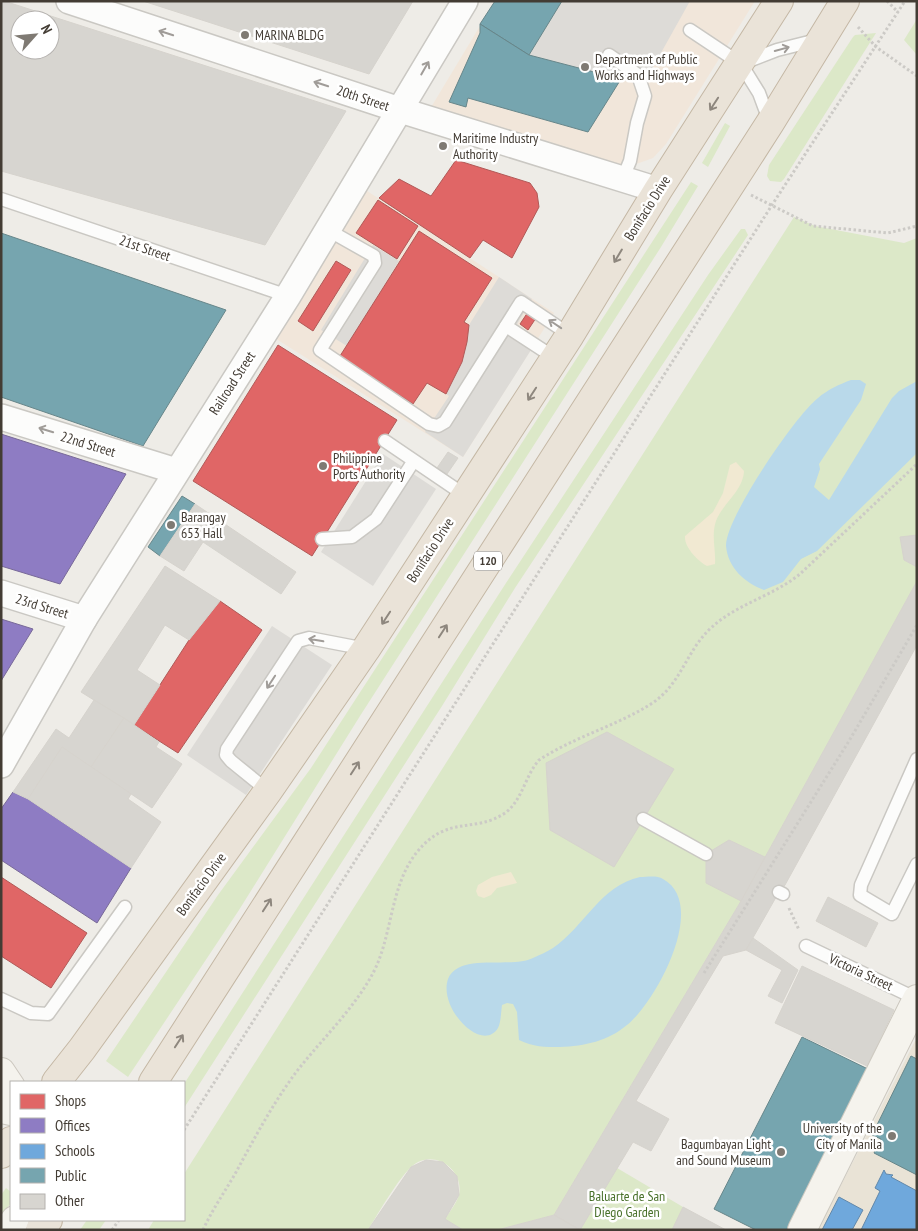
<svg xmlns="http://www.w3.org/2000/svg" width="918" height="1231" font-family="'PT Sans Narrow',sans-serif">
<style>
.commercial{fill:#f1e6da}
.education{fill:#e9e3d6}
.green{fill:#dce8c8}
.sand{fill:#f1e9d2}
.parking{fill:#dddbd7}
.water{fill:#b9d9ea}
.shops{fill:#e06666;stroke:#b15957}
.offices{fill:#8e7cc3;stroke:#786998}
.schools{fill:#6fa8dc;stroke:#6288aa}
.public{fill:#76a5af;stroke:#67868a}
.building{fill:#d7d5d0;stroke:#d6d3cd;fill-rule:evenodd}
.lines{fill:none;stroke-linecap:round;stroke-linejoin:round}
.lane-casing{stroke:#cac8c3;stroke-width:15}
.street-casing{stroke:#cac8c3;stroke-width:28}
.secondary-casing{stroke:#ccc8bf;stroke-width:30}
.highway-casing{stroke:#c4b7a4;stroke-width:30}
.path{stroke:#cccac6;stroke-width:3;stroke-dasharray:2.5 2.5;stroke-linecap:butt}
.lane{stroke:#fcfcfb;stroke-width:12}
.street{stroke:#fcfcfb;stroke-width:25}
.secondary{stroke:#f5f3ed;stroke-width:28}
.highway{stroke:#eae3d8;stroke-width:28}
.oneway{stroke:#a09c98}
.oneway2{stroke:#8e877e}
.poi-dot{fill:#7f7a73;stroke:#fff;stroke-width:2}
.labels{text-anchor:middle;stroke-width:5;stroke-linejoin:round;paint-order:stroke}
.shield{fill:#fff;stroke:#7b7671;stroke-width:1}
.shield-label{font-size:12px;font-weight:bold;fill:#433c34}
.poi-label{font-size:14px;fill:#433c34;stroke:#fff;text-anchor:start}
.street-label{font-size:14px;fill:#433c34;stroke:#fff}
.park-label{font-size:14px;fill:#49712b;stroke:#fff}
</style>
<rect width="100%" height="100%" fill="#eeece7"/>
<g class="commercial">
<polygon points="495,1 755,1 666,144 653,158 628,167 610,165 430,109"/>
<polygon points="361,187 554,313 463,457 270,335"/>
</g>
<polygon class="education" points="915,1041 917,1041 917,1230 818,1230"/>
<g class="green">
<polygon points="917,19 917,55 904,40"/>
<polygon points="876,33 784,179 781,182 770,181 767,176 769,165 853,37 855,35"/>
<polygon points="725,123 730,126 708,167 702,163"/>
<polygon points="691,182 698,186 661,247 360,716 239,910 128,1077 106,1061 218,895 311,768"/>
<path d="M794,217l21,9 89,17 13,-5v297l-13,25 13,7v14l-176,320 -187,314 -57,15h-34l-18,-11c5,-8 11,-15 14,-24 5,-23 -20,-43 -41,-33 -15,7 -40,52 -50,68h-220l6,-10h30v-46z"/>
<polygon points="741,229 745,229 748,235 515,588 442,706 184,1108 184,1084 506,583 708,275"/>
<polygon points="617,1168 683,1207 672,1230 580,1230"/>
<polygon points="6,1188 11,1192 11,1203 1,1216 1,1195"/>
<polygon points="87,1220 106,1220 99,1230 80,1230"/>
</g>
<g class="sand">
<path d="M736,462l8,9c-1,20 -21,32 -28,50 -5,15 0,28 -1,43l-8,2c-9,-5 -23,-19 -22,-30l28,-24 10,-19 7,-28z"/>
<polygon points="511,872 517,883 497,888 491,895 484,898 478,896 476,891 478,885 492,877"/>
</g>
<g class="parking">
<polygon points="562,1 690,1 643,85 529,55"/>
<polygon points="373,245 399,261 347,346 321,330"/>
<polygon points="499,277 532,299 510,336 531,350 463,457 425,432 449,396 446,394 462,362 469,325"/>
<polygon points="383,454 436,489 373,586 321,552"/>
<polygon points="272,626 332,665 246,795 187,755"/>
</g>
<g class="water">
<path d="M851,380h9l6,4 -5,16 -42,64 1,5 -6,18 15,13 63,-102 7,-7 18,-10v72l-100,98 -16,8 -18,23 -19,8c-19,-7 -36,-22 -38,-44 -1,-27 69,-130 92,-148 9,-8 22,-14 33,-18z"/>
<path d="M640,877c7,0 17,-2 23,2 46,25 -7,123 -36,146 -19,16 -42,21 -67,22 -15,0 -27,0 -41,-7l-2,-28 -4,-8 -6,-1 -5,2c-1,7 -1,17 -4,23 -16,26 -60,-20 -50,-49 11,-27 63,-10 85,-21 6,-3 14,-6 20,-10 32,-22 47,-62 87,-71z"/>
</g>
<g class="shops">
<polygon points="456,160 530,183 537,193 539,207 512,258 483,240 470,258 379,198 399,179 431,196"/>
<polygon points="378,200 418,226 397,259 356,233"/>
<polygon points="419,231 492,278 464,322 469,325 467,342 462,362 446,394 427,383 413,404 340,356"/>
<polygon points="336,261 351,270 313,331 298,321"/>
<polygon points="528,312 536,318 528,330 520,324"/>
<polygon points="278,345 397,420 312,556 193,481"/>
<polygon points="220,601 262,630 178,753 134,725 189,640"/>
<polygon points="1,877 87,933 51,988 1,956"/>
</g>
<g class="offices">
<polygon points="1,434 126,474 60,584 1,566"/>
<polygon points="1,619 33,629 1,681"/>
<polygon points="13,792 28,799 131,868 97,923 1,860 1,809"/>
</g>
<g class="schools">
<polygon points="884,1170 886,1174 893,1175 891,1177 917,1191 917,1230 861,1230 880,1191 875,1188"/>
<polygon points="839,1197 863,1210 852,1230 822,1230"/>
</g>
<g class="public">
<polygon points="495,1 562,1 529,55 480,24"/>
<polygon points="480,24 529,55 621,79 588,132 468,98 466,107 449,102 480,33"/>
<polygon points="1,233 226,310 143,446 1,397"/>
<polygon points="182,496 195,504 160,556 148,547"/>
<polygon points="802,1037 872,1071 791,1230 756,1230 714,1209"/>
<polygon points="911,1056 917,1059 917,1175 874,1153 881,1139 872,1135"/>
</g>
<g class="building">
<path d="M1,1h3l342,110 -81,134 -264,-74zM20,20h30v30h-30z"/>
<polygon points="143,1 413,1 369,74"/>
<polygon points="448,452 458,458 447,474 437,468"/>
<polygon points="195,504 296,572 281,594 203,542 184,571 160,556"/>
<polygon points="917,535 917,567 904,560 900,537"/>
<polygon points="165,566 220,601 189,640 165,625 137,670 160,685 134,725 81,692"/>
<polygon points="917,581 917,645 785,885 779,892 746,950 723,956 636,1101 669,1119 651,1151 633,1142 580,1230 554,1215 741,901"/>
<polygon points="94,700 124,718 91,767 62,747 28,799 13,792 56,729 69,738"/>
<polygon points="124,718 159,742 156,747 182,764 152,808 91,767"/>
<polygon points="607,732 674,769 614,867 550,830 546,763"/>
<polygon points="62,747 131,794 128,799 161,822 131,868 28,799"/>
<polygon points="729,840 765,857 741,901 706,883 706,854"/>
<polygon points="828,897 878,923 866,947 816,921"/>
<polygon points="753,938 798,970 782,1003 768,996 782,970 746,950"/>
<polygon points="802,966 894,1010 867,1066 775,1023"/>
<polygon points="426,1160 443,1162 457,1176 459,1195 445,1219 463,1230 368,1230 411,1167"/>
<polygon points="683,1207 726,1230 672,1230"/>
<polygon points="554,1215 580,1230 497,1230"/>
</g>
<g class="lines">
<g class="lane-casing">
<g id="lane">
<polyline points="690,30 741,64 759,93 769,120"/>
<polyline points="609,55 638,75 645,96 637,123 630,161 622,180"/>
<polyline points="746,62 777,50 817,40"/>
<polyline points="1,199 288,296"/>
<polyline points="328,230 374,256 375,263 320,350 429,424 438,426 445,422 521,302 570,335"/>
<polyline points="506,326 555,358"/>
<polyline points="385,441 466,496"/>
<polyline points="322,539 352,537 376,519 413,462"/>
<polyline points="917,759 861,885 860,895 892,914 917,864"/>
<polyline points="268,791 231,761 226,755 227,749 298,641 309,638 366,649"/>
<polyline points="643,819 706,854"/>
<polyline points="779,892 783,894"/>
<polyline points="806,946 917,999"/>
<polyline points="1,999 31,1013 48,1014 125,907"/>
</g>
</g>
<g class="street-casing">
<g id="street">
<polyline points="69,1 400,110 658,190"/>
<polyline points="1,417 176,471"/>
<polyline points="1,593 84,619"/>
<polyline points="1,765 84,619 288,296 465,1"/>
</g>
</g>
<g class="secondary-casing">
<g id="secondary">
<polyline points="1,1072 11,1087"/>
<polyline points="1,1109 11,1111"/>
<polyline points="8,1230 15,1220"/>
<polyline points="802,1230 917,999"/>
</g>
</g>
<g class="highway-casing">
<g id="highway">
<polyline points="56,1082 82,1049 268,791 366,649 570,335 658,190 779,1"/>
<polyline points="153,1082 770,123 845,1"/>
<polyline points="1,1154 11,1141"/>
<polyline points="40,1230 48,1220"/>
</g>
</g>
<g class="path">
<polyline points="887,1 898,12"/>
<polyline points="858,27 876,47 917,76"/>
<polyline points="751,195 813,226 888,233 917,226"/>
<polyline points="789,908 799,930"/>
<polyline points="704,973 849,741 917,625"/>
<polyline points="184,1130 772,205 905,1"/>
<polyline points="112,1230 119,1220"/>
<path d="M203,1230c9,-20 21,-37 32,-56 19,-35 38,-71 62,-103 25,-32 55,-60 75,-96 21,-38 17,-88 45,-123 31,-38 57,-18 88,-39 17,-12 20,-37 34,-53 35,-23 77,-34 112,-56 31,-20 35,-54 61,-77 25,-23 61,-31 88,-53l117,-110"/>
</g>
<use href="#lane" class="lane"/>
<use href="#street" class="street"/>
<use href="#secondary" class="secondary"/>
<use href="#highway" class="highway"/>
</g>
<defs><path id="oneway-shaft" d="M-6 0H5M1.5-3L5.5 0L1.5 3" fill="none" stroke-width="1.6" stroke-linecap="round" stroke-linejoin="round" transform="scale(1.25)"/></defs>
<g class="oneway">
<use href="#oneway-shaft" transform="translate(166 33) rotate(-162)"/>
<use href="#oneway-shaft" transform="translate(782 49) rotate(-15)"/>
<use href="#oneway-shaft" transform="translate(425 68) rotate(-60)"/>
<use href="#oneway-shaft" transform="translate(321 84) rotate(-162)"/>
<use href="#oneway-shaft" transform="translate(555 324) rotate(-146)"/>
<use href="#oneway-shaft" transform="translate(46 430) rotate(-163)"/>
<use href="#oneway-shaft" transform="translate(316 640) rotate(-170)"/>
<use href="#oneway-shaft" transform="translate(271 682) rotate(123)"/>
</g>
<g class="oneway2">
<use href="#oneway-shaft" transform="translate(714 104) rotate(123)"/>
<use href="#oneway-shaft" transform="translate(618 256) rotate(121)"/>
<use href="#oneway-shaft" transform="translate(532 394) rotate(123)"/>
<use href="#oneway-shaft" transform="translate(386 618) rotate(123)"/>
<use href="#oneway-shaft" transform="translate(443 631) rotate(-57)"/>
<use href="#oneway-shaft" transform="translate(355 768) rotate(-57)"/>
<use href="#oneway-shaft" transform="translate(267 905) rotate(-57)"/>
<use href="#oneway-shaft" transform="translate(179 1041) rotate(-57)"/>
</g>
<g class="poi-dot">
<circle cx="245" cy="35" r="5"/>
<circle cx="585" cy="67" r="5"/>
<circle cx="443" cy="146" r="5"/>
<circle cx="323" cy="466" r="5"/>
<circle cx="171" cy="525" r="5"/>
<circle cx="892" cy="1136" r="5"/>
<circle cx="781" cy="1152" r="5"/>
</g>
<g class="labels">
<rect class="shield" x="474" y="551.5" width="28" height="19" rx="4"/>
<g class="shield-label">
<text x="488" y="565">120</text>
</g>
<g class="poi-label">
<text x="255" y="40">MARINA BLDG</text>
<text x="595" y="64">Department of Public<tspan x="595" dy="16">Works and Highways</tspan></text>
<text x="453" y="143">Maritime Industry<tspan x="453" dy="16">Authority</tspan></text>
<text x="333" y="463">Philippine<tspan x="333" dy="16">Ports Authority</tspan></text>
<text x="181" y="522">Barangay<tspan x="181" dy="16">653 Hall</tspan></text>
<text x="882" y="1133" text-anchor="end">University of the<tspan x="882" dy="16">City of Manila</tspan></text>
<text x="771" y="1149" text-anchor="end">Bagumbayan Light<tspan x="771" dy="16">and Sound Museum</tspan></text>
</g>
<g class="street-label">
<text transform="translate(363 98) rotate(18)" y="5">20th Street</text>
<text transform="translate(647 208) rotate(-58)" y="5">Bonifacio Drive</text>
<text transform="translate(145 248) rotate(19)" y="5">21st Street</text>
<text transform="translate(232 383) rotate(-57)" y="5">Railroad Street</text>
<text transform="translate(88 444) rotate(17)" y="5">22nd Street</text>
<text transform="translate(430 550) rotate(-57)" y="5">Bonifacio Drive</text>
<text transform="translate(42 606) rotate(17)" y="5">23rd Street</text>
<text transform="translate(201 884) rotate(-54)" y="5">Bonifacio Drive</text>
<text transform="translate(861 972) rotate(25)" y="5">Victoria Street</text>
</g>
<g class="park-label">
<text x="627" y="1201">Baluarte de San<tspan x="627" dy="16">Diego Garden</tspan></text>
</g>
</g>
<rect width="918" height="1231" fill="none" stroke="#433c34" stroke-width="5"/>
<rect x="10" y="1081" width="175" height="140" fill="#ffffff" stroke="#b4b1ae"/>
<rect x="20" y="1094" width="25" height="15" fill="#e06666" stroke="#b4b1ae"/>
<text x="55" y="1106" font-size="15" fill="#433c34">Shops</text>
<rect x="20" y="1118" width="25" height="15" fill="#8e7cc3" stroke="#b4b1ae"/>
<text x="55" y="1131" font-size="15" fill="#433c34">Offices</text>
<rect x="20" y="1144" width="25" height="15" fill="#6fa8dc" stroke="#b4b1ae"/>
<text x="55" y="1156" font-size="15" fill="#433c34">Schools</text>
<rect x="20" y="1168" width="25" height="15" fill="#76a5af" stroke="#b4b1ae"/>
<text x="55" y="1181" font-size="15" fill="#433c34">Public</text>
<rect x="20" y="1194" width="25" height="15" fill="#d7d5d0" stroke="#b4b1ae"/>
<text x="55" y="1206" font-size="15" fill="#433c34">Other</text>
<g transform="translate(35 35) rotate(63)"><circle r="24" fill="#ffffff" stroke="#b4b1ae"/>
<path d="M0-4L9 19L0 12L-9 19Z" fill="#7f7a73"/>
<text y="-8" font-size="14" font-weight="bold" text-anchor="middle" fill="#433c34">N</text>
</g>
</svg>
